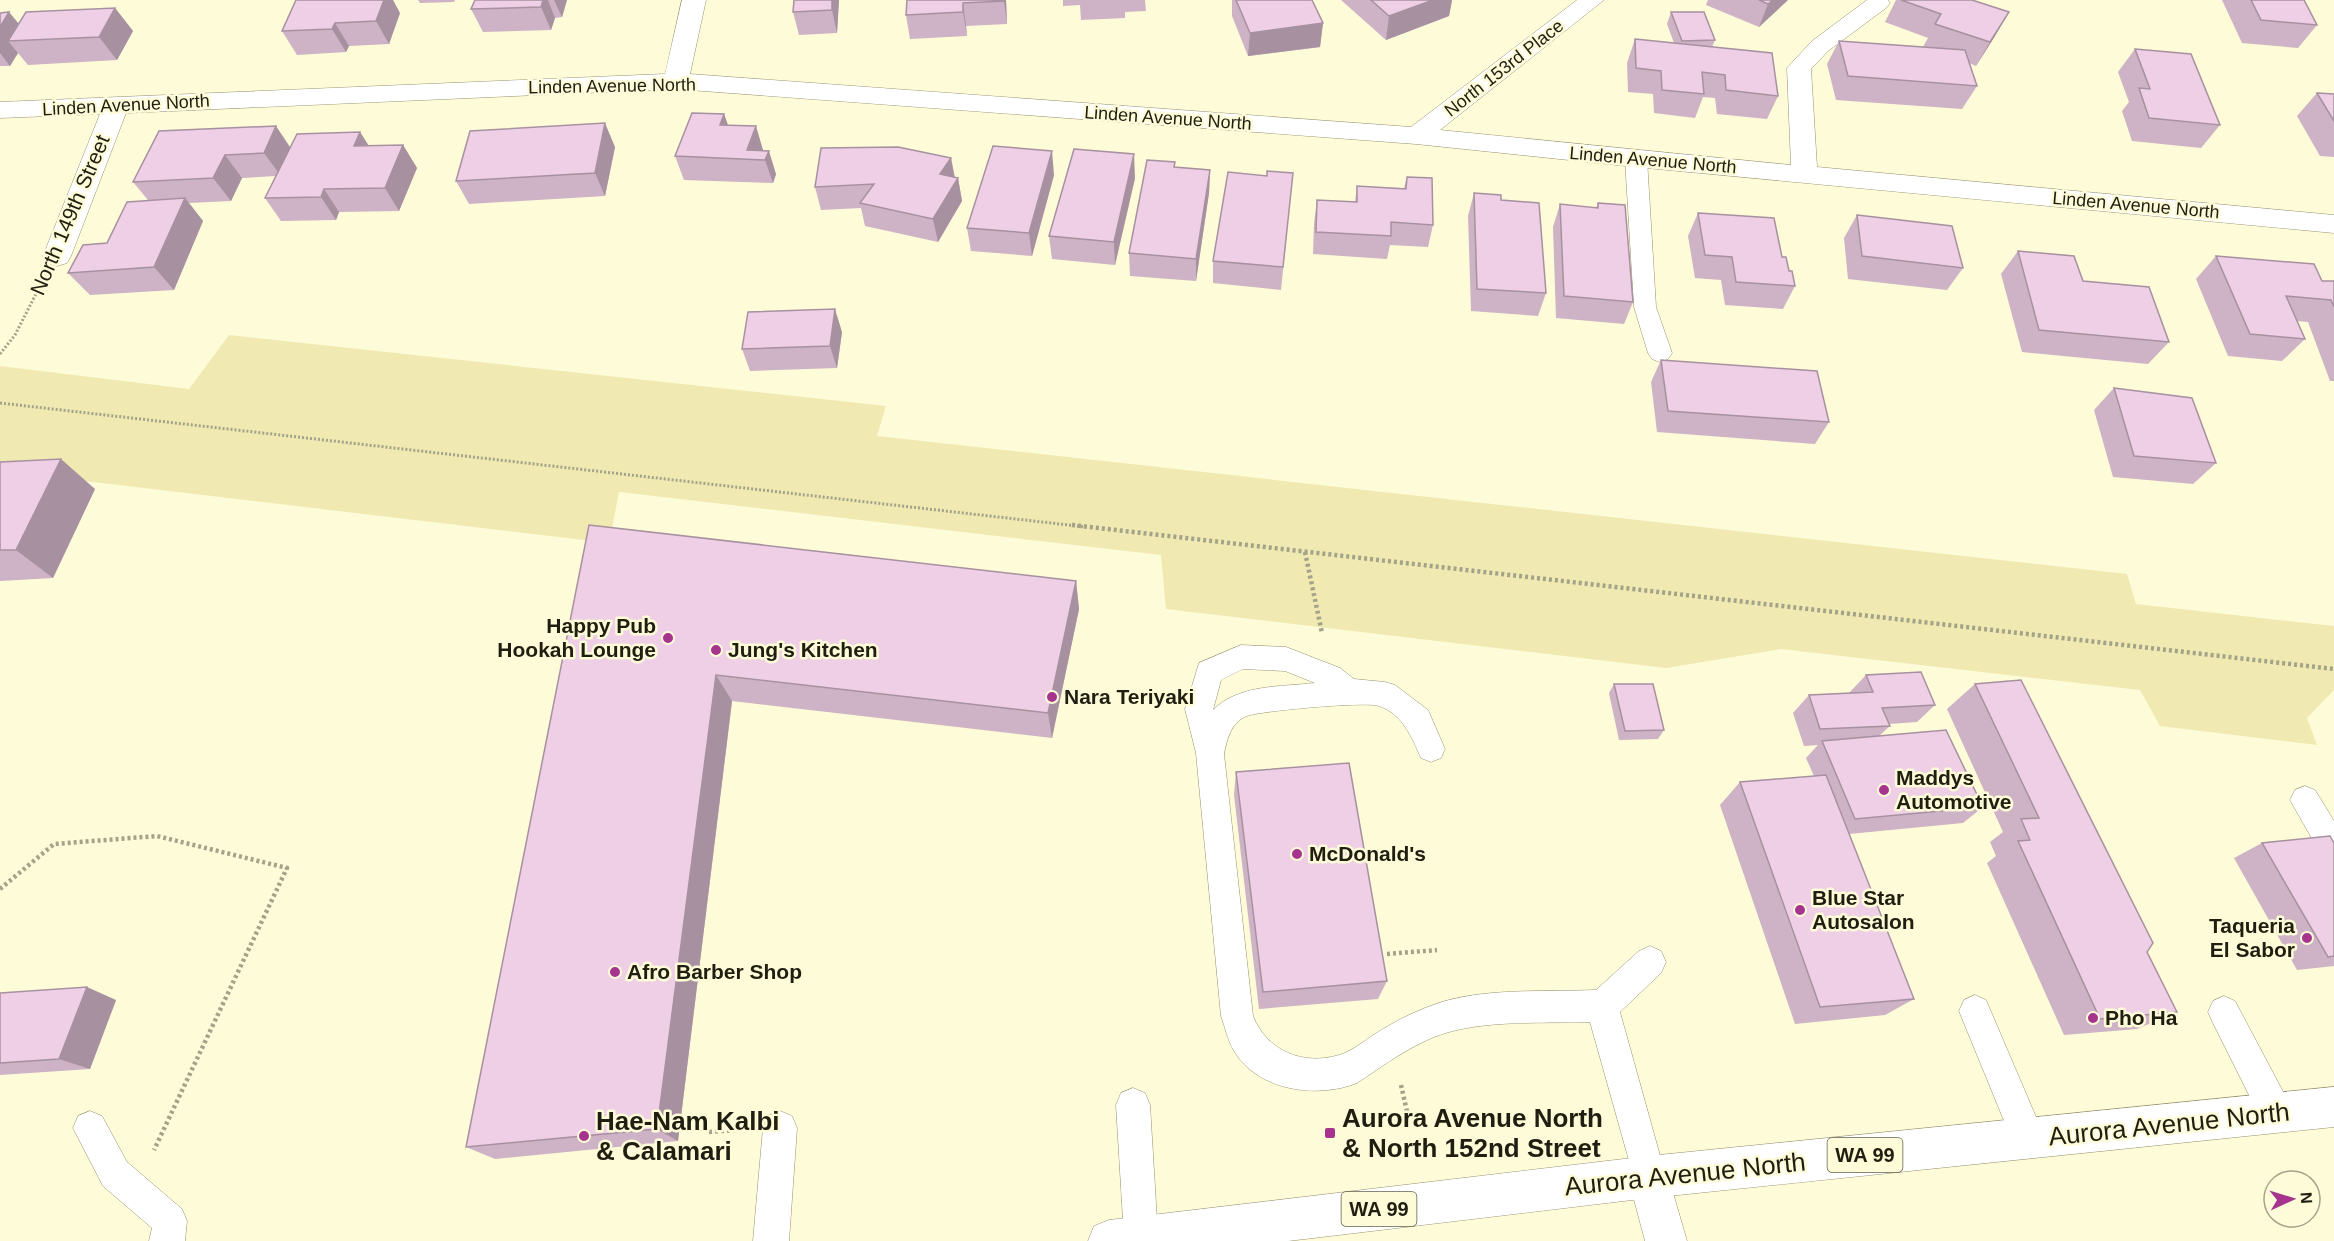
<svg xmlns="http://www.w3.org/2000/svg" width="2334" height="1241" font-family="Arial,sans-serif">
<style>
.green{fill:#f0eab2}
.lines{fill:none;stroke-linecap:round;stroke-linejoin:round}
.lane-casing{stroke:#949171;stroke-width:1}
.street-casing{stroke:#949171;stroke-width:1}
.highway-casing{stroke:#949171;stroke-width:1}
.path-far1{stroke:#a4a288;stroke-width:3;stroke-dasharray:2 2;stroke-linecap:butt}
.path{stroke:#a4a288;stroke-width:4.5;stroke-dasharray:3 3;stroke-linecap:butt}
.lane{fill:#fff;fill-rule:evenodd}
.street{fill:#fff;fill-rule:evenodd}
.highway{fill:#fff;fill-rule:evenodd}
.wall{fill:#ceb2c5}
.shaded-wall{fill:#a791a0}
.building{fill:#efcfe5;stroke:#a791a0;stroke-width:1.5}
.poi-dot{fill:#a6338d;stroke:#fefbd8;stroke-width:2}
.labels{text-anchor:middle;stroke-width:5;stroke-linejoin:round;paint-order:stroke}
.far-street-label{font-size:18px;fill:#1f1e11;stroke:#fefbd8}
.shield{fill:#fefbd8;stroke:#62604d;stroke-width:1.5}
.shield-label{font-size:20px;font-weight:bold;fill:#1f1e11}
.street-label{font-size:21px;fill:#1f1e11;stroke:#fefbd8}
.poi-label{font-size:21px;font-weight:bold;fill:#1f1e11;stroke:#fefbd8;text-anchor:start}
.near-poi-label{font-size:26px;font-weight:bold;fill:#1f1e11;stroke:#fefbd8;text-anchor:start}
.near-street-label{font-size:26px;fill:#1f1e11;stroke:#fefbd8}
</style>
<rect width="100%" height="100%" fill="#fefbd8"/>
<polygon class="green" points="229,335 886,406 877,436 2127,574 2136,604 2334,626 2334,690 2307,718 2317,745 2160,726 2140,690 1781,649 1666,668 1166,609 1161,555 619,492 609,543 0,471 0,366 189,389"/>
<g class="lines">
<g class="lane-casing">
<g id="lane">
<polygon points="1636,152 1643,154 1647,159 1656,307 1672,353 1668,359 1660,362 1652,359 1648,353 1634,307 1625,159 1629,154"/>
<path d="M1241,645l45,2 54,21 14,11 31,3 10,3 33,25 17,39 -4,9 -10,4 -10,-4c-9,-20 -18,-44 -42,-52 -12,-5 -120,5 -132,10 -16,6 -20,23 -23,38l29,262c14,35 50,50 86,39 12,-3 25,-14 36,-21 22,-14 44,-25 70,-33 48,-13 102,-9 151,-11l43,-39 11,-5 11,5 5,11 -5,11 -41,39 46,165 -5,12 -12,5 -12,-5 -47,-167c-50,2 -121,-4 -167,20 -23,11 -45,27 -66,41 -40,16 -99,8 -123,-32 -6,-10 -9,-24 -13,-35l-25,-263 -11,-44 14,-46zM1243,669l42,2 30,12c-34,4 -76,1 -102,27l8,-30z"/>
<polygon points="2305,786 2315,790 2334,821 2334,862 2323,858 2290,800 2295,790"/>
<polygon points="1975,995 1986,1000 2045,1138 2040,1150 2028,1155 2016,1150 1959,1011 1964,1000"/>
<polygon points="2224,996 2235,1001 2288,1101 2293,1113 2288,1125 2276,1130 2264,1125 2213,1023 2208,1012 2213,1001"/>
<polygon points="1133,1088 1145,1093 1150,1105 1158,1237 1157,1241 1125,1241 1124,1237 1116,1105 1121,1093"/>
<polygon points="90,1111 102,1116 127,1162 182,1209 187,1221 185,1241 149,1241 152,1228 103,1186 73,1128 78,1116"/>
<polygon points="780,1111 792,1116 797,1128 789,1241 753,1241 763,1128 768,1116"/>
</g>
</g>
<g class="street-casing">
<g id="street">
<polygon points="682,0 706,0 690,74 1411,127 1577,0 1604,0 1440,130 1791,165 1787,68 1812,41 1867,0 1888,0 1890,3 1886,8 1828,51 1811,69 1817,167 2334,215 2334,233 1636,167 1416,144 676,89 126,113 71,256 67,263 57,266 47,263 43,256 100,114 0,118 0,102 665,74"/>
<polygon points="1649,1156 1664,1162 1687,1241 1645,1241 1628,1177 1634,1162"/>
</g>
</g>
<g class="highway-casing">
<polygon id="highway" points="2334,1087 2334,1127 1649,1198 1288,1241 1088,1241 1094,1226 1109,1220 1649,1156"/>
</g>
<g class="path-far1">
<polyline points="0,354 15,335 39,288"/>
<polyline points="0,403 1086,527"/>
</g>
<g class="path">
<polyline points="1072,525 2334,669"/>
<polyline points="1305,552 1322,633"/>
<polyline points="0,889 54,844 157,836 287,868 154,1150"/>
<polyline points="1387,954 1437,950"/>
<polyline points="1401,1085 1408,1116"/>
<polyline points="709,1132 736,1130"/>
</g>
<use href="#lane" class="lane"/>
<use href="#street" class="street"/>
<use href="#highway" class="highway"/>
</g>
<g class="wall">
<polygon points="296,0 400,13 389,44 349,46 346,52 297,55 282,31"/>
<polygon points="418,0 455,0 454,2 420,3"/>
<polygon points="475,0 567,0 562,17 555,18 551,30 483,32 471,9"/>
<polygon points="794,0 839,0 837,33 799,35 793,12"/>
<polygon points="907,0 1006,0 1007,24 966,26 967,36 910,39 906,15"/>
<polygon points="1063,0 1145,0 1146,11 1125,12 1125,18 1081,20 1080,5 1063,6"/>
<polygon points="1232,0 1312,0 1323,23 1320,47 1248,56 1232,16"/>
<polygon points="1341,0 1452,0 1449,16 1386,40"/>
<polygon points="1708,0 1788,0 1759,27 1706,5"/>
<polygon points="1896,0 1972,0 1995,36 1976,66 1969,63 1977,86 1962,109 1836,100 1827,64 1839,41 1923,47 1928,38 1885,22"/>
<polygon points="2222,0 2304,0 2317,25 2298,48 2242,43"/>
<polygon points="115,8 133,31 117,60 28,65 18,53 10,66 0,66 0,13 19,24"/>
<polygon points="1671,12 1715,40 1712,47 1778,96 1767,119 1717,114 1715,98 1703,97 1695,118 1654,113 1653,94 1628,92 1627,63 1635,39 1674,43 1667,24"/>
<polygon points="2135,49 2220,125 2201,148 2132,141 2122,111 2129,102 2118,72"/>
<polygon points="2317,93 2334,94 2334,157 2320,156 2297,116"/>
<polygon points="724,114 728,125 763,150 776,174 773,183 684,180 675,156"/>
<polygon points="159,131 290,147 360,132 369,146 403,145 417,168 399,211 339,212 336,220 281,221 265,198 276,176 242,178 231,201 189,203 203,221 174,290 90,295 68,273 107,243 148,200 133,182"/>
<polygon points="615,147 605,196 469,204 456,181"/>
<polygon points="951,158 955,177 958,178 962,201 938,242 865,226 861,208 821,210 815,187"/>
<polygon points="1175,162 1175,167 1210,170 1209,193 1196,281 1130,276 1129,253"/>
<polygon points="1293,173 1281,290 1213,283 1213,261 1267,176"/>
<polygon points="1054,175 1032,256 971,251 967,228"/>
<polygon points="1407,177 1433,225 1428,247 1390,245 1387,259 1313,254 1314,223 1317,200 1355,202 1357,186 1404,188"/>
<polygon points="1135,178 1115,265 1052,259 1049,236"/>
<polygon points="1474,193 1501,200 1546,293 1538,316 1471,311 1468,216"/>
<polygon points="1598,203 1633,302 1624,324 1556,318 1553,227 1560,204 1596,208"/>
<polygon points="1698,213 1782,257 1789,271 1795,286 1783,309 1725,305 1721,280 1695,278 1688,236"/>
<polygon points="1857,215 1963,268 1947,290 1848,279 1844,238"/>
<polygon points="2018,251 2083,281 2169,342 2148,364 2022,352 2001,274"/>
<polygon points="2216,256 2322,281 2334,281 2334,381 2330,381 2308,322 2297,321 2305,339 2282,361 2228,356 2196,279"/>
<polygon points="842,332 837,368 750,371 742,349"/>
<polygon points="1661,360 1829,422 1815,444 1657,432 1651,382"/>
<polygon points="2114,388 2216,463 2193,484 2113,477 2094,410"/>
<polygon points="0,462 95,489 53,578 0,581"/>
<polygon points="589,525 1076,581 1079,609 1052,738 732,701 678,1141 495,1159 466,1147"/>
<polygon points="1866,675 1935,705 1917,722 1889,724 1890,726 1879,736 1983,807 1963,823 1849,834 1914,999 1885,1015 1795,1024 1720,805 1740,782 1814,776 1806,758 1818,745 1804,746 1793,713 1809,695 1849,693"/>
<polygon points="1614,684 1664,730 1658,739 1619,740 1609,693"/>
<polygon points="1975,684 2147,952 2177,1012 2137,1029 2064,1035 1987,863 1996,856 1990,842 2003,832 1947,709"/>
<polygon points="1236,772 1387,981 1378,999 1259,1009 1234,795"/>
<polygon points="2262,843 2334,843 2334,966 2297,970 2234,858"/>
<polygon points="0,993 116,1000 90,1069 0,1075"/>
</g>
<g class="shaded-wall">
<polygon points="384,0 393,0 400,13 389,44 376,21"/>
<polygon points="543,0 548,0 555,18 551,30 541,7"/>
<polygon points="554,0 567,0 562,17"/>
<polygon points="832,0 839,0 837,33 832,10"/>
<polygon points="1004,0 1006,0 1007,24 1004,1"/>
<polygon points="1433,0 1452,0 1449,16 1386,40 1389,16"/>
<polygon points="1773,0 1788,0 1759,27 1768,4"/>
<polygon points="963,3 966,26 967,36 963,12"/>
<polygon points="115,8 133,31 117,60 99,37"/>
<polygon points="9,12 29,36 8,41 18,53 10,66 0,53 0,27"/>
<polygon points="2009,12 1995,36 1976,66 1990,42"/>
<polygon points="335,23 349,46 346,52 332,29"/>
<polygon points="1323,23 1320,47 1248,56 1250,33"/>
<polygon points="724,114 732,137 720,125"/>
<polygon points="605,123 615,147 605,196 595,173"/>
<polygon points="276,126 292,150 281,176 264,153"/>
<polygon points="756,126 763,150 760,160 747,150"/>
<polygon points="360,132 375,156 354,146"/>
<polygon points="403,145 417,168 399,211 385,188"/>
<polygon points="769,151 776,174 773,183 765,160"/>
<polygon points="1052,151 1054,175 1032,256 1029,233"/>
<polygon points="1134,154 1135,178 1115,265 1114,242"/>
<polygon points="225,155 242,178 231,201 213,178"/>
<polygon points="951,158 955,181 940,174"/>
<polygon points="1210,170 1209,193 1196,281 1196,259"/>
<polygon points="958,178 962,201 938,242 933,219"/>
<polygon points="324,189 339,212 336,220 321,197"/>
<polygon points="185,198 203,221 174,290 154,267"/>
<polygon points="835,309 842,332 837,368 830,346"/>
<polygon points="61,459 95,489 53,578 16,550"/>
<polygon points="1076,581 1079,609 1052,738 1048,713"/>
<polygon points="716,675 732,701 678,1141 657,1129"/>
<polygon points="87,987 116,1000 90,1069 59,1059"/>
</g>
<g class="building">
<polygon points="296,0 384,0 376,21 335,23 332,29 282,31"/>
<polygon points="475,0 543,0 541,7 471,9"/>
<polygon points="794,0 832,0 832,10 793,12"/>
<polygon points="907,0 1004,0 1004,1 963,3 963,12 906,15"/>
<polygon points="1236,0 1312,0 1323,23 1250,33"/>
<polygon points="1371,0 1433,0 1389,16"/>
<polygon points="1759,0 1773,0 1768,4"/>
<polygon points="1901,0 1972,0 2009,12 1990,42 1935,24 1941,14"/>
<polygon points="2251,0 2304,0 2317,25 2261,20"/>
<polygon points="115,8 99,37 8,41 26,12"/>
<polygon points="9,12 0,27 0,13"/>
<polygon points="1671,12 1704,12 1715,40 1682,41"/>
<polygon points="1635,39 1772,53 1778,96 1726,90 1725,75 1702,72 1704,94 1662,90 1661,71 1636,68"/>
<polygon points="1839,41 1965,50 1977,86 1848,76"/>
<polygon points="2135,49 2191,54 2220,125 2149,118 2139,88 2150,89"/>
<polygon points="2317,93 2334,94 2334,121"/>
<polygon points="692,113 724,114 720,125 756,126 747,150 769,151 765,160 675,156"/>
<polygon points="605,123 595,173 456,181 470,131"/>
<polygon points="276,126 264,153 225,155 213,178 133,182 159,131"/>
<polygon points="360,132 354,146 403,145 385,188 324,189 321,197 265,198 297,134"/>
<polygon points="993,146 1052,151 1029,233 967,228"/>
<polygon points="898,147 951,158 940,174 958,178 933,219 860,203 874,184 815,187 821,148"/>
<polygon points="1074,149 1134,154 1114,242 1049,236"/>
<polygon points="1147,160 1175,162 1174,167 1210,170 1196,259 1129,253"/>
<polygon points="1267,171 1293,173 1283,267 1213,261 1228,172 1267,176"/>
<polygon points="1407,177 1432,178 1433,225 1391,222 1391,236 1316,232 1317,200 1357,202 1357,186 1406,189"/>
<polygon points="1474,193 1501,195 1501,200 1539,203 1546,293 1477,289"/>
<polygon points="185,198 154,267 68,273 83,245 107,243 127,202"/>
<polygon points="1598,203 1625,205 1633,302 1564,296 1560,204 1598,208"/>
<polygon points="1698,213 1774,218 1782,257 1786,257 1789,271 1792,271 1795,286 1736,282 1732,257 1705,255"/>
<polygon points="1857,215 1952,226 1963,268 1862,256"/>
<polygon points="2018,251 2074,256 2083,281 2149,287 2169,342 2039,330"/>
<polygon points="2216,256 2314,264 2322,281 2334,281 2334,307 2331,300 2286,296 2305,339 2250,334"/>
<polygon points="835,309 830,346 742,349 748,312"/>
<polygon points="1661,360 1817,371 1829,422 1668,411"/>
<polygon points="2114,388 2192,398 2216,463 2134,456"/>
<polygon points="61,459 16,550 0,550 0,462"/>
<polygon points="589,525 1076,581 1048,713 716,675 657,1129 466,1147"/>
<polygon points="1921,672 1935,705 1882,708 1890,726 1820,729 1809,695 1873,692 1866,675"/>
<polygon points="2021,680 2153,943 2147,952 2177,1012 2100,1019 2018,841 2030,840 2021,819 2039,818 1975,684"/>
<polygon points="1614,684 1653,684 1664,730 1625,731"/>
<polygon points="1946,730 1983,807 1855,819 1822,741"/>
<polygon points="1349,763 1387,981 1263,992 1236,772"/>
<polygon points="1826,775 1914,999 1820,1007 1740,782"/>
<polygon points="2330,836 2334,843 2334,956 2328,957 2262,843"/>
<polygon points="87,987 59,1059 0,1063 0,993"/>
</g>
<g class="poi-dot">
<circle cx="668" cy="638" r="6"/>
<circle cx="716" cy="650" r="6"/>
<circle cx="1052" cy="697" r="6"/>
<circle cx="1884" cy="790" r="6"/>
<circle cx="1297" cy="854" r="6"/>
<circle cx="1800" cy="910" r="6"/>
<circle cx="2307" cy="938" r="6"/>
<circle cx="615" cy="972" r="6"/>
<circle cx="2093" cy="1018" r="6"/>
<rect x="1324" y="1127" width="12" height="12" rx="3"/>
<circle cx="584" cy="1136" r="6"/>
</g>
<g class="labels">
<g class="far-street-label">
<text transform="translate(1504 68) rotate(-38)" y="6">North 153rd Place</text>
<text transform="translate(612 86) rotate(-1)" y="6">Linden Avenue North</text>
<text transform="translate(126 105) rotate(-3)" y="6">Linden Avenue North</text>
<text transform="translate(1168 118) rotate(4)" y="6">Linden Avenue North</text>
<text transform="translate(1653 160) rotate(5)" y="6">Linden Avenue North</text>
<text transform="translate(2136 205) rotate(5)" y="6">Linden Avenue North</text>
</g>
<g class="shield">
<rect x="1827.5" y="1138" width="75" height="34" rx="4.5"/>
<rect x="1341.5" y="1192" width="75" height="34" rx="4.5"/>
</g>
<g class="shield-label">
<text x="1865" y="1162">WA 99</text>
<text x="1379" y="1216">WA 99</text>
</g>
<g class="street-label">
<text transform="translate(70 215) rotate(-67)" y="7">North 149th Street</text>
</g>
<g class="poi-label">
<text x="656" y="633" text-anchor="end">Happy Pub<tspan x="656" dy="24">Hookah Lounge</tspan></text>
<text x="728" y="657">Jung's Kitchen</text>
<text x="1064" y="704">Nara Teriyaki</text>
<text x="1896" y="785">Maddys<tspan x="1896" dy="24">Automotive</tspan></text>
<text x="1309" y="861">McDonald's</text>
<text x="1812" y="905">Blue Star<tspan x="1812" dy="24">Autosalon</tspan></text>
<text x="2295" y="933" text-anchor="end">Taqueria<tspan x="2295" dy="24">El Sabor</tspan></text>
<text x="627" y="979">Afro Barber Shop</text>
<text x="2105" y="1025">Pho Ha</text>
</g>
<g class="near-poi-label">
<text x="1342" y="1127">Aurora Avenue North<tspan x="1342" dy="30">&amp; North 152nd Street</tspan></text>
<text x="596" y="1130">Hae-Nam Kalbi<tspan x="596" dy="30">&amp; Calamari</tspan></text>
</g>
<g class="near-street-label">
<text transform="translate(2169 1124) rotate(-6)" y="9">Aurora Avenue North</text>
<text transform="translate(1685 1174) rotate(-6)" y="9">Aurora Avenue North</text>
</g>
</g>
<g transform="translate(2292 1199) rotate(86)"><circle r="28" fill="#fefbd8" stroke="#a5a388" stroke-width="1.5"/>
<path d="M0-4.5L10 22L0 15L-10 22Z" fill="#a6338d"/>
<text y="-9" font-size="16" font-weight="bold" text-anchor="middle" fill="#1f1e11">N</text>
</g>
</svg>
